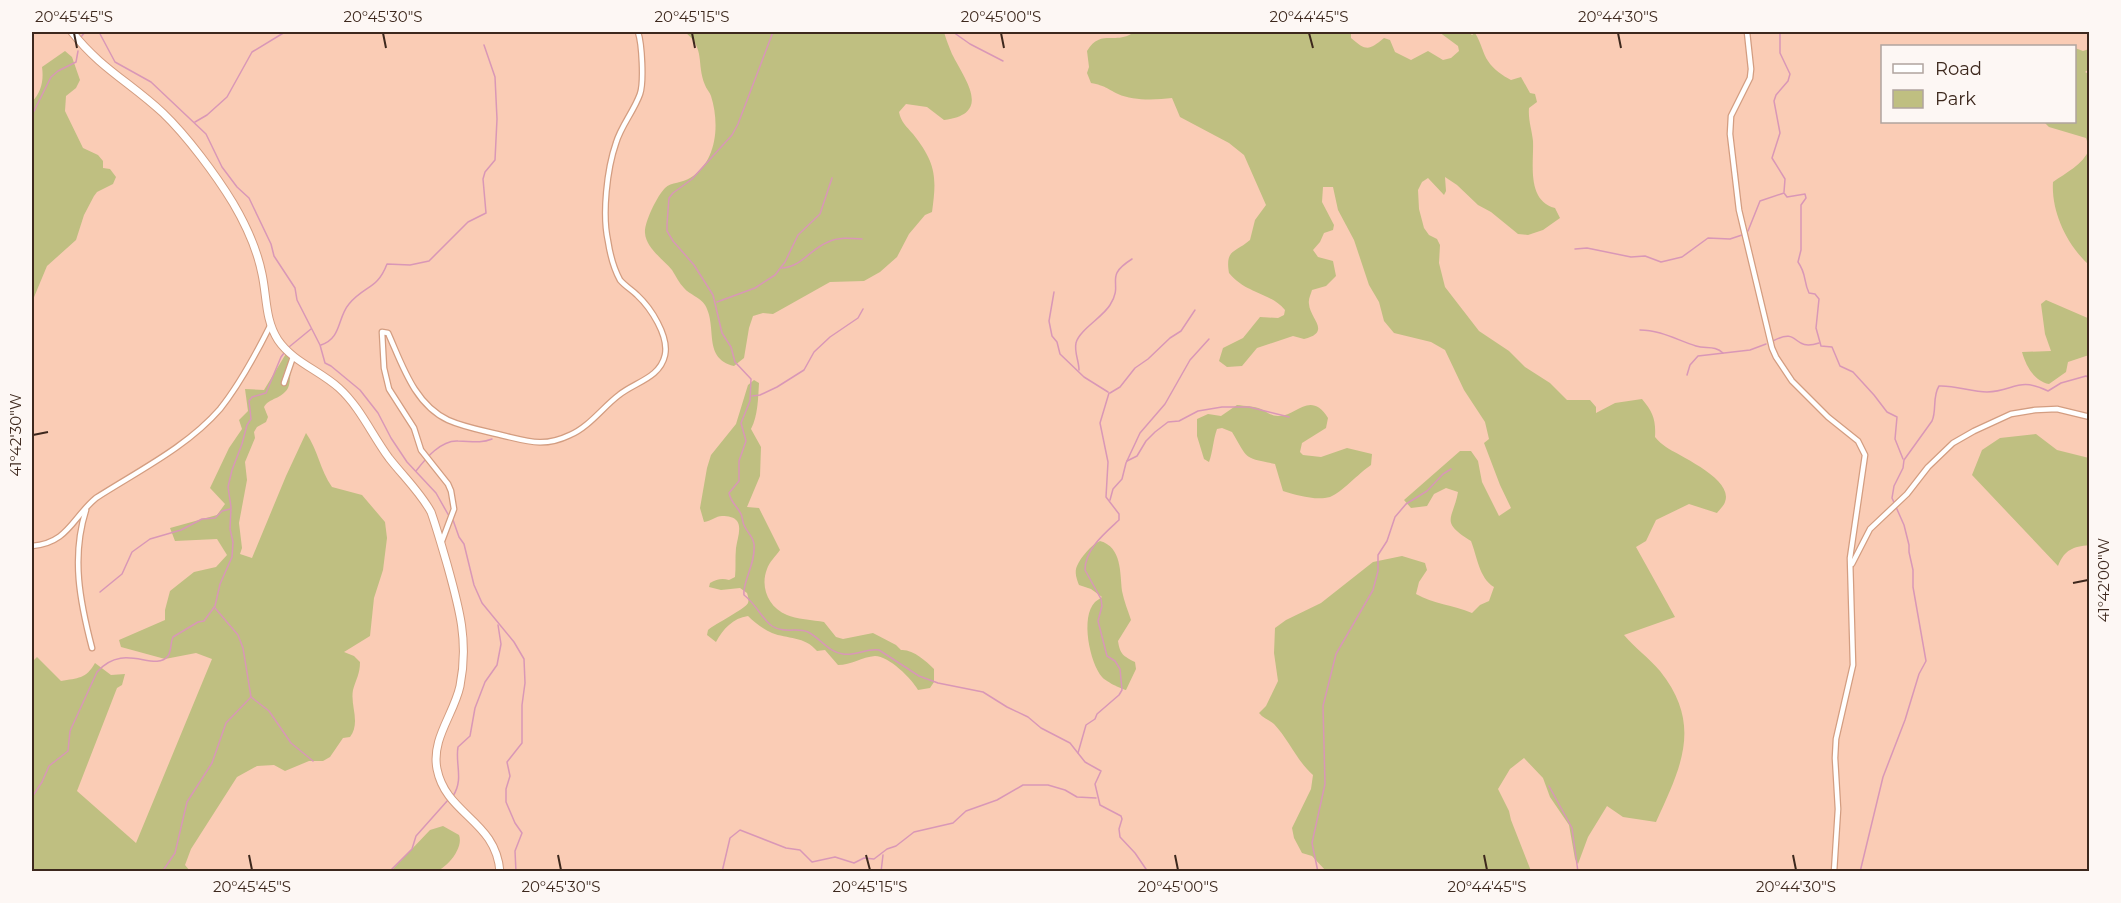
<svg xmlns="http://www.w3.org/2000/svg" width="2121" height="903" font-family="Montserrat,sans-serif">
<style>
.green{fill:#bfbf81}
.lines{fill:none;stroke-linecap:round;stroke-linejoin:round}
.stream{stroke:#d997b7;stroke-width:1.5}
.street-casing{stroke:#d39d81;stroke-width:7}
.secondary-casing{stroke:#d39d81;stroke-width:9}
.street{stroke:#fff;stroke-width:4.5}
.secondary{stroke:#fff;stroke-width:7}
.ticks{fill:none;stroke:#3d281d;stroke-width:2}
.neatline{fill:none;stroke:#3d281d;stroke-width:2}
.ticks-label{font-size:15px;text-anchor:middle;fill:#3d281d}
</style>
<rect width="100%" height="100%" fill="#faccb5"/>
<g class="green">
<path d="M685,32h259c2,7 5,15 8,22 13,26 41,60 -8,66l-17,-13 -21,-3 -7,8c2,10 7,14 14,22 23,29 24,43 19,78l-7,3 -16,19 -12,23 -17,15 -16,9 -34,1 -57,32 -10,-1 -10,3 -4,12 -5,30 -10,8c-32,-8 -16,-39 -29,-61 -5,-8 -15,-10 -21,-17 -5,-5 -8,-12 -12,-18 -9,-11 -26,-22 -27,-37 -1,-10 12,-37 20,-45 6,-6 18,-5 25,-10 27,-16 30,-54 21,-82 -1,-4 -5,-7 -6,-11 -9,-22 1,-36 -20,-53z"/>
<path d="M1131,32h220v6c16,14 18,12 33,0l6,2 5,12 16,8 17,-9 15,9 8,-2 8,-7 -1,-5 -19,-14h29l4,3 3,-2c6,9 8,21 13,28 5,8 15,15 23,19l10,-3 9,16 5,1 2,8 -8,6c-1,12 3,22 4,33 1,22 -7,59 22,67l5,10 -17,12 -15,5 -10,-1 -27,-22 -13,-7 -21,-20 -12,-8 1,14 -2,4 -16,-17 -6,4 -4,8 1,19 5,19 5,7 8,4 3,6 -1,18 6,24 34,44 30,20 16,16 25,16 17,17h23l6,7v6l19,-10 27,-4c11,13 14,21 13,38 3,4 7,7 11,10 13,9 68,32 59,55 -1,4 -6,8 -8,11l-28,-9 -33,16 -10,21 -10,6 39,70 -51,18c11,13 25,23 36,36 43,54 21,96 -4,151l-33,-5 -16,-11 -19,31 -10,27 -3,-5 -6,-34 -19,-28 -7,-19 -19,-20 -14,11 -12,20 11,22 2,9 20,51h-205l-14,-15 -10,-3 -8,-15 -2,-10 19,-39 2,-14c-16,-14 -24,-35 -39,-51 -5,-4 -11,-6 -15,-11l7,-7 12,-25 -4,-28 1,-25 11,-8 35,-17 52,-41 29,-6 23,7 2,7 -8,12 -3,12c17,10 37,11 56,19l8,-8 9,-4 5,-14c-15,-9 -17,-31 -23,-46 -32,-20 -18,-21 -13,-49l-12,-4 -12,6 -7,12 -16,2 -7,-8 56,-49h11l7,10 4,21 17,34 12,-8 -11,-23 -16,-42 5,-4 -4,-17 -21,-32 -19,-40 -14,-8 -37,-9 -10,-12 -5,-19 -10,-17 -15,-45 -16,-30 -5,-23h-10l-1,15 12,23 -1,5 -9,3 -4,9 -7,8 5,7 15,4 3,15 -10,10 -14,4c-1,4 -4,9 -3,14 1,15 23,28 -5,35l-11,-3 -36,12 -15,18 -15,1 -8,-6 4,-13 20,-10 17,-21 18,1 6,-3 1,-5c-15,-18 -39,-16 -56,-37 -4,-24 6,-20 21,-33l5,-20 11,-15 -22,-50 -15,-12 -49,-26 -8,-19c-16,2 -39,3 -54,-4 -12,-6 -12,-8 -27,-11l-4,-10 2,-6 -2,-16c13,-22 27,-7 44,-17z"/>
<polygon points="2075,48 2083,51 2089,49 2089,69 2085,72 2089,74 2089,147 2086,138 2049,127 2044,122 2074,122"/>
<path d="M65,51l7,6 8,23 -4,8 -10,8 -1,15 18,37 15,7 5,6v7l7,1 6,8 -3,7 -16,8 -3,4 -10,19 -8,25 -29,26 -15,36v-200c9,-10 12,-21 10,-35z"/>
<path d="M2089,150l1,115h-1c-22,-20 -38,-53 -36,-83 13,-9 30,-18 36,-32z"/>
<path d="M2046,300l44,19 -1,36 -21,7 -2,10 -17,12c-15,-3 -23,-18 -27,-32l29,-1 -6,-17 -4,-30z"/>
<path d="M287,352l5,6c-2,8 -1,25 -4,30 -6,11 -19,10 -24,19l4,10 -2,5 -9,5 -3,5 1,6 -10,24 2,18 -8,43 3,25 -2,6 12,4 34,-82 20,-43c12,17 14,37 26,54l30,8 23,27 2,16 -4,32 -9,28 -4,38 -26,16 10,4 6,6c0,12 -4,17 -7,28 -3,16 8,32 -3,47l-7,1 -13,19 -7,4h-14l-24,10 -11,-6 -17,1 -20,11 -46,72 -6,16 5,6 -158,1v-210l5,-5 24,24c17,-3 25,-2 34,-18l16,12 14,-1 -3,11 -5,3 -40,103 59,52 76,-184 -16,-6 -31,6 -44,-12 -2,-7 46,-20v-10l5,-19 24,-19 22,-5 11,-12 -10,-16 -42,2 -5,-13 47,-13 8,-11 -15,-16 19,-40 13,-19 -3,-9 9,-9 -3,-22 19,1z"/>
<path d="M754,380l5,3c-1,16 -1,32 -8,46l10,18 -1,29 -13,31 12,1 21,42c-4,6 -11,12 -13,19 -7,18 1,38 20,46 8,4 27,5 37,7l12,15 7,2 30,-6 23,12 5,5c12,-1 25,11 33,19v13l-4,6 -12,2c-6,-11 -29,-34 -43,-34 -13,1 -24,9 -37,9l-13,-15 -8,1c-12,-15 -30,-12 -45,-18 -9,-4 -18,-11 -24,-17 -15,2 -25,13 -32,26l-9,-7 1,-5c7,-6 37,-21 40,-27 1,-3 0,-7 -1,-10l-7,-5 -19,2 -12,-3 1,-4c7,-4 12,-5 19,-3l6,-3c1,-10 0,-19 1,-29 2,-14 11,-32 -14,-32 -6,0 -11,5 -18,6l-4,-14 7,-40 4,-13 25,-31 12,-39z"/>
<path d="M1237,405c8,1 17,1 24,4 6,3 10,7 17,7 17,2 32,-27 50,2l-2,10 -24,15 -2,9 3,3 18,2 26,-9 25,6 -1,11c-12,8 -30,28 -41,32 -14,4 -34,-2 -47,-6l-8,-27c-33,-7 -26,-4 -43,-32l-10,-4 -5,1c-4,11 -4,22 -8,33l-5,-3 -7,-23v-17l11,-5 13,2z"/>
<path d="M2036,434l21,16 32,8v87c-16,2 -24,4 -31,21l-86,-91 10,-25 18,-12z"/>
<path d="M1100,541c22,6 20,32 22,50 2,10 6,20 9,29l-13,21c2,13 5,15 17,21l1,7 -10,21c-5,-1 -21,-9 -24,-13 -12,-14 -22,-60 -7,-75 2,-2 5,-3 7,-5l-11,-8 -12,-4c-2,-5 -5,-13 -2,-19 4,-9 14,-21 23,-25z"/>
<path d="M443,826l16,9c5,13 -12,33 -24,37 -10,3 -32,0 -44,-1l39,-41z"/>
</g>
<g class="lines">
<g class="stream">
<polyline points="99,32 115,62 151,82 206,134 222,167 237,187 249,198 271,244 274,256 295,288 297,300 320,345 325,363 331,366 360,390 378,413 391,438 407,462 436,493 449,516"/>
<path d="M773,32l-35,92 -6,11 -40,44 -19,14 -4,5 -2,26v7l6,10 21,24 19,30 9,38 9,14 4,15 16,17 -1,22 -9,22 5,18 -7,20v20l-10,12c2,10 8,13 12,21 2,4 1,9 4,13 3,6 8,10 9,17 2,20 -12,38 -10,51 12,9 18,24 28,31 12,8 26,1 36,6 12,6 20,20 35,22 13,2 24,-6 36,-4l40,26 19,7 45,9 24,15 21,10 13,11 29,15 15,19 16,9 -6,13 5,21 21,11 1,3 -3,10 1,8 15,16 13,19"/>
<polyline points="953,32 970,44 1003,61"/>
<polyline points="1780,32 1780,53 1790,74 1788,81 1776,95 1774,101 1780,133 1772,158 1785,179 1784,192"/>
<polyline points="81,37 85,32"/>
<polyline points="32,115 51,77 58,71 76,62 78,51"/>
<polyline points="195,122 207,115 227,97 252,52 285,32"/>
<path d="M1748,231l12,-30 24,-8 3,4 18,-3 1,4 -5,7v45l-3,12c9,13 5,18 11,31l6,1 4,5 -3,29 5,18 11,1 8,19 13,6 21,23 13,17 10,5 -2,22 8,20"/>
<polyline points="1575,249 1587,248 1631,257 1645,256 1661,262 1682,257 1708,238 1730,239 1742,235"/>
<path d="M782,268c21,-2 28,-19 46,-26 10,-5 22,-4 34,-3"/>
<polyline points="1054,292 1049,321 1052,336 1057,342 1060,354 1084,377 1108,392"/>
<polyline points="717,302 755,288 775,275 785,262 798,235 820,214 832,178"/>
<path d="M1640,330c20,0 37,10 56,16 10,3 19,-1 27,7"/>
<path d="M1773,341c28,-15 18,11 46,2"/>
<path d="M321,345c21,-7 16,-27 28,-41 16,-19 28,-14 38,-40l23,1 19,-4 39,-39 18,-9 -3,-34 2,-7 10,-12 2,-41 -2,-42 -11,-32"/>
<polyline points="289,347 311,329"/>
<path d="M1079,370c0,-9 -5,-18 -3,-27 3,-13 27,-26 34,-38 15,-23 -8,-27 22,-46"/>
<polyline points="1687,375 1690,365 1698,356 1750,350 1766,344"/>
<polyline points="1110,393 1120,387 1135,368 1148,359 1170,338 1181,331 1195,310"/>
<polyline points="752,396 760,395 777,387 804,370 814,352 830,337 858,318 863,309"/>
<polyline points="1127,461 1137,456 1146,441 1155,432 1168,422 1179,421 1198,411 1222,407 1249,407 1289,417"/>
<path d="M416,471c10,-13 25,-31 42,-30 12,0 22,3 34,-2"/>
<polyline points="1110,500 1113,489 1122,479 1126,463 1140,433 1165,404 1190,360 1209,339"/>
<polyline points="453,520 459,537 464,544 474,585 482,603 514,642 524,659 525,683 522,705 522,743 507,762 510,776 506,789 506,802 515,823 522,833 515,851 516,872"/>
<polyline points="100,592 122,574 132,552 150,539 181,530 202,519 215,518 222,511 230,509"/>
<polyline points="215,608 238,635 243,648 251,697 269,711 291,743 313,761"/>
<path d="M1078,753l8,-28 9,-6 2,-5 22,-19 3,-5 -2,-21 -5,-8 -8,-5 -9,-35 4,-15 -1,-7 -16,-29c0,-21 20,-37 34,-50v-6l-13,-17 2,-35 -8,-39 9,-30"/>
<polyline points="1549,786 1572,828 1578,872"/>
<path d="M453,796c11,-17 2,-32 5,-49l12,-11 5,-28 10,-26 12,-17 4,-21 -3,-19"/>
<path d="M32,797l10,-15 7,-16 19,-15 2,-20 27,-59c27,-31 57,1 71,-16 4,-6 2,-13 5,-19l25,-15 6,-1 11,-15 5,-22 12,-27 1,-15 -3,-13 1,-22 -3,-20 4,-17 10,-26 5,-19 4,-6 -2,-18 3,-4 14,-4 15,-36 3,-4"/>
<polyline points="162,872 175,853 187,802 212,763 226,723 251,697"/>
<polyline points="389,872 412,849 416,836 448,800"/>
<polyline points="722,872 730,838 740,830 786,848 800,850 812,862 835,857 854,863 864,858 874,859 887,849 896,846 914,832 953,823 966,811 997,800 1023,785 1048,785 1065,790 1077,797 1096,798"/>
<polyline points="881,872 883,855"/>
<polyline points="1318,872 1312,843 1325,784 1323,706 1336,654 1373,590 1378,571 1378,555 1387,541 1395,517 1406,504 1427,491 1443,474 1451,469"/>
<path d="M1860,872l23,-95 22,-57 14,-46 7,-13 -13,-74v-17l-4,-18v-7l-5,-20 -12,-27 2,-12 9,-18 1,-8 28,-39c5,-11 0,-24 7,-35 15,-1 33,6 48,6 26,0 31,-16 61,-1l13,-8 25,-7 4,2"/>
</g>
<g class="street-casing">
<g id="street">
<polyline points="1747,32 1751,69 1750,78 1731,116 1730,134 1739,210 1772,348 1776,357 1792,381 1828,417 1858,441 1865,455 1850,558 1853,665 1836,739 1835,758 1838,809 1834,872"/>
<polyline points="284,383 293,357"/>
<path d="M86,510c-15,47 -6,92 6,138"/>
<path d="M442,541l12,-32 -3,-18 -3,-7 -27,-34 -7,-22 -25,-39 -5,-21 -2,-36 6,1c14,31 26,71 60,87 18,8 38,11 57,16 25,6 40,11 65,-1 19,-8 33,-28 49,-40 16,-13 41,-17 46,-40 4,-19 -14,-47 -28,-60 -5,-5 -12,-9 -17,-15 -6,-11 -10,-26 -12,-39 -6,-27 -1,-72 8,-98 5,-17 18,-32 24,-49 4,-12 2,-50 -2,-62"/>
<path d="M32,546c36,-3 40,-28 64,-48 42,-27 91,-51 124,-89 20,-25 36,-55 50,-83"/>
<polyline points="1852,564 1870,529 1907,494 1928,467 1953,443 1974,431 2011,414 2035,410 2057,409 2090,417"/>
</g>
</g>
<g class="secondary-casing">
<path id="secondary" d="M72,32c28,36 59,51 91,81 24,23 53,62 70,90 13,22 24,46 29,71 5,23 3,46 16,66 15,22 41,30 61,48 21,19 33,47 50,70 14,18 31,34 42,54 6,17 11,35 16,52 12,43 22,77 13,122 -6,28 -29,53 -23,83 9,46 59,51 63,103"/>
</g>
<use href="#street" class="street"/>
<use href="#secondary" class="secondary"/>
</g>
<path class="ticks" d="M74,33l3,15M383,33l3,15M692,33l3,15M1001,33l3,15M1309,33l4,15M1618,33l3,15M33,435l15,-3M2073,583l15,-3M249,855l3,15M558,855l3,15M866,855l4,15M1175,855l3,15M1484,855l3,15M1793,855l3,15"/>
<rect width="2121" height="903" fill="none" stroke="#fdf7f4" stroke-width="66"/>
<rect x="1881" y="45" width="195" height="78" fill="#fdf7f4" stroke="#b0a49e" stroke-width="1.5"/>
<rect x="1893" y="64" width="30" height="9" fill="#ffffff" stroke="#b0a49e" stroke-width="1.5"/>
<text x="1935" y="75" font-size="18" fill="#3d281d">Road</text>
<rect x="1893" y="90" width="30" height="18" fill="#bfbf81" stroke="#b0a49e" stroke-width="1.5"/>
<text x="1935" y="105" font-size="18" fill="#3d281d">Park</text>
<rect x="33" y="33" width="2055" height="837" class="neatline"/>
<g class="ticks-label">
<text x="74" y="22">20°45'45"S</text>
<text x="383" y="22">20°45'30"S</text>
<text x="692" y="22">20°45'15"S</text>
<text x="1001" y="22">20°45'00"S</text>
<text x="1309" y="22">20°44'45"S</text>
<text x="1618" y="22">20°44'30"S</text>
<text transform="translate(16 435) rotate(-90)" y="5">41°42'30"W</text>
<text transform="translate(2104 580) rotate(-90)" y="5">41°42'00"W</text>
<text x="252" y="892">20°45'45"S</text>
<text x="561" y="892">20°45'30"S</text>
<text x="870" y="892">20°45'15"S</text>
<text x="1178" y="892">20°45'00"S</text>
<text x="1487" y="892">20°44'45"S</text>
<text x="1796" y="892">20°44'30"S</text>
</g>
</svg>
